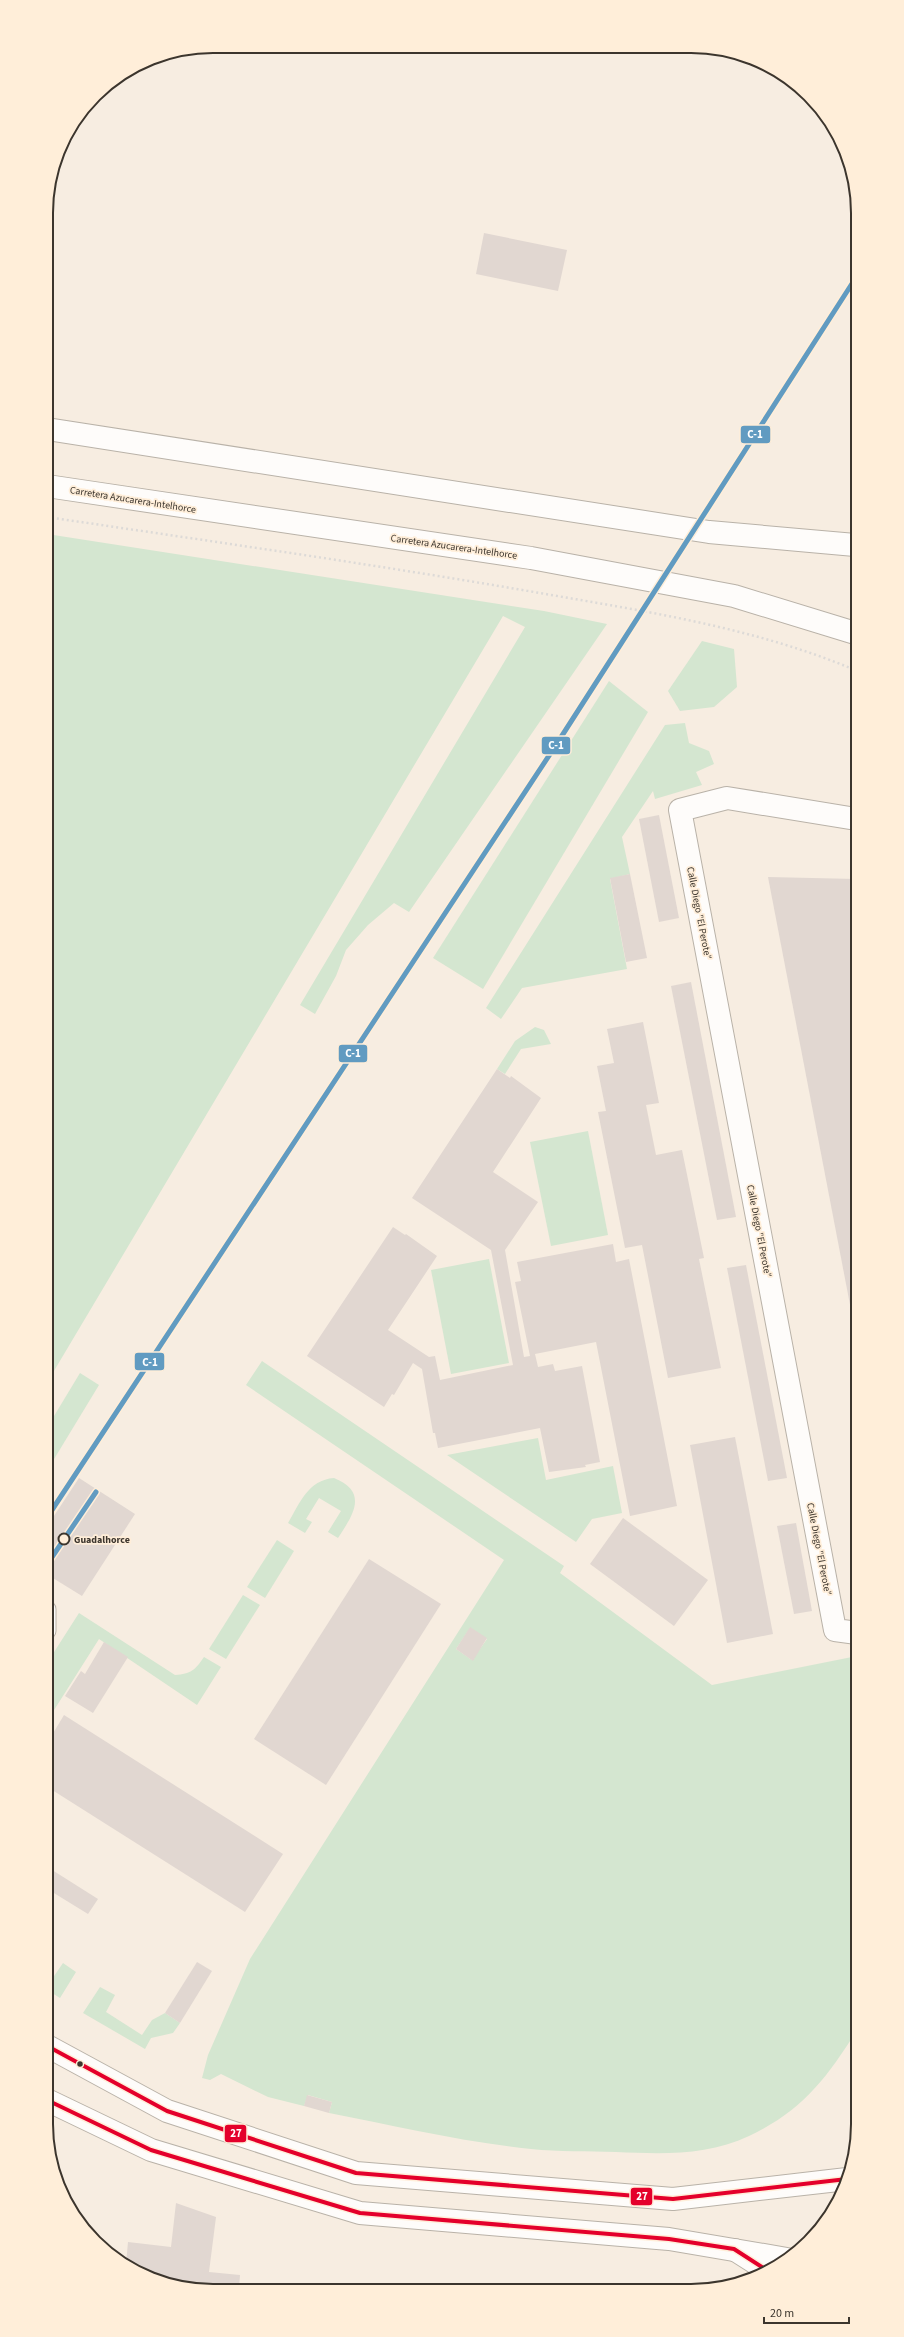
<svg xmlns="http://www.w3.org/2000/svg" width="904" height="2337" font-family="'Source Sans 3',sans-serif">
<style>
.green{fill:#d4e6d0;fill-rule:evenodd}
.building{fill:#e1d7d1}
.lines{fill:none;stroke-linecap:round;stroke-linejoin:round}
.lane-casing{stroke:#b9b2a8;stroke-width:17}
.street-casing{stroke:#b9b2a8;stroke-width:24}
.secondary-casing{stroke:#b9b2a8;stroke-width:24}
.primary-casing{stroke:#b9b2a8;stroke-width:24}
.path{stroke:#dddad7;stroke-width:2.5;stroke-dasharray:2 3;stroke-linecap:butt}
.lane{stroke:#fefcfa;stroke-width:15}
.street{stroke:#fefcfa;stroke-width:22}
.secondary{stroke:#fefcfa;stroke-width:22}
.primary{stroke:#fefcfa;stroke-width:22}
.bus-1-casing{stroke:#ffeed9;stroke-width:7}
.bus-1{stroke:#e4002b;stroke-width:4}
.rail-1-casing{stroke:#ffeed9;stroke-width:8}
.rail-1{stroke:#619bc1;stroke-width:5}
.stop-dot{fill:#ffeed9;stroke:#3c352d;stroke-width:2}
.bus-dot{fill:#3c352d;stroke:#ffeed9;stroke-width:1.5}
.labels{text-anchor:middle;stroke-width:3.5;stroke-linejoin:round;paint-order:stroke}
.street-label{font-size:10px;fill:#3c352d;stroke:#ffeed9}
.stop-label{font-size:10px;font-weight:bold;fill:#3c352d;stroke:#ffeed9;text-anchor:start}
.rim{fill:none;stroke:#3c352d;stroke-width:2}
.line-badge{stroke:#ffeed9;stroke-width:1.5}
.badge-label{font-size:11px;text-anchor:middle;font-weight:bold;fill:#fff}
</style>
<rect width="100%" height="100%" fill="#f7ede1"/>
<g class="green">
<polygon points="47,534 544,611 607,624 409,912 394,903 368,925 346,950 336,976 315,1014 300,1005 525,627 503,616 48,1381"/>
<polygon points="702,641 734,649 737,687 714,707 680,711 668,691"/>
<polygon points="609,681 648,712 483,989 433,958"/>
<polygon points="685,723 689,743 709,751 714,764 696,772 702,785 655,799 653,791 622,837 630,874 610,879 627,969 522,988 501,1019 486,1008 665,725"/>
<polygon points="535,1027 544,1030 551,1044 521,1049 505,1074 497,1069 515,1041"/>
<polygon points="588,1131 608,1235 551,1246 530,1142"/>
<polygon points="489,1259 509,1363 451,1374 431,1270"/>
<path d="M262,1361l302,205 -4,7 152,112 145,-29v374c-30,48 -55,81 -108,106 -42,20 -87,18 -133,16 -28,-1 -57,0 -85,-3 -68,-7 -135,-23 -202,-36l3,-11 -24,-7 -4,11 -36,-9 -47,-23 -11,6 -8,-2 6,-23 42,-96 254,-399 -258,-175zM470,1628l17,11 -15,21 -16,-11z"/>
<polygon points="80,1373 99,1385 48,1469 48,1426"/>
<polygon points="538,1438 546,1480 613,1466 622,1513 592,1519 576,1542 447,1455"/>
<path d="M334,1478c35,14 19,37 4,60l-10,-6 13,-21 -22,-13 -13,21 6,3 -7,11 -17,-10c12,-20 20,-43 46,-45z"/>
<polygon points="277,1540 294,1551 265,1598 247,1587"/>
<polygon points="243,1595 260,1605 226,1659 209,1649"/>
<path d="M79,1613l96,62c16,-1 20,-5 29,-18l17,10 -24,38 -98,-66 -50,79v-58z"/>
<polygon points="63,1963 76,1972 60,1998 49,1991 49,1977 52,1979"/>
<polygon points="100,1987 115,1995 106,2012 142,2035 152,2020 165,2013 180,2023 173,2033 151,2038 145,2049 83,2013"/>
</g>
<g class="building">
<polygon points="484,233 567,250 558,291 476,274"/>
<polygon points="659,815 679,918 659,922 639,819"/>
<polygon points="630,874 647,958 626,962 610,878"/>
<polygon points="768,877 856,879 856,1336"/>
<polygon points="691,982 736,1217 717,1220 671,986"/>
<polygon points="643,1022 659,1103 646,1105 656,1155 682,1150 704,1258 699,1259 721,1368 668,1378 642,1245 625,1248 598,1112 606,1111 597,1066 614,1063 607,1029"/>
<polygon points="497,1069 510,1078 511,1076 541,1098 493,1172 538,1202 505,1250 524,1357 530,1356 515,1282 521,1281 517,1262 613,1244 616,1262 629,1259 677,1506 630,1516 596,1342 535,1354 538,1367 553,1364 555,1371 582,1366 600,1462 585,1465 586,1467 549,1472 540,1428 438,1448 435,1433 433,1433 422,1369 413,1363 394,1395 392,1394 384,1407 307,1356 393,1227 405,1235 406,1234 437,1256 388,1330 429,1357 435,1356 440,1380 513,1365 491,1250 412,1198"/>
<polygon points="746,1265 787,1478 768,1481 727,1268"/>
<polygon points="735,1437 773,1634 727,1643 690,1445"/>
<polygon points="79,1478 135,1514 82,1596 48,1575 48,1525"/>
<polygon points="623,1518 708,1580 674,1626 590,1564"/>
<polygon points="796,1523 812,1611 794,1614 777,1526"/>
<polygon points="369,1559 441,1604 326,1785 254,1739"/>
<polygon points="470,1627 487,1638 473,1661 456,1649"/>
<polygon points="104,1642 128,1657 93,1713 65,1696 81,1671 85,1674"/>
<polygon points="64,1715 283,1854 245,1912 49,1788 49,1740"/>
<polygon points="49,1868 98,1899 88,1914 49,1890"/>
<polygon points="197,1962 212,1971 180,2023 165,2013"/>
<polygon points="307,2095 332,2102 329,2113 304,2106"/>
<polygon points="176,2203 216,2217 209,2272 240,2275 239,2288 180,2288 139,2274 126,2264 128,2242 171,2247"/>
</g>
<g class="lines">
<g class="lane-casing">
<polyline id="lane" points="48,1609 48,1631"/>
</g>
<g class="street-casing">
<g id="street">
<polyline points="856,819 727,798 680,810 835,1630 857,1633"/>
<polyline points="735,2250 768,2271"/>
</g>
</g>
<g class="secondary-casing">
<g id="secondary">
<polyline points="49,2047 167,2111 356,2173 673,2199 847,2179"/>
<polyline points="49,2101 151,2150 360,2213 669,2239 787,2259"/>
</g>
</g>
<g class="primary-casing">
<g id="primary">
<polyline points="47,429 709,532 855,545"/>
<polyline points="47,486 531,558 734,596 855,633"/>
</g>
</g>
<path class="path" d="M47,517c162,24 325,47 487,75 109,19 219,35 321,78"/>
<use href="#lane" class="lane"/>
<use href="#street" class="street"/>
<use href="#secondary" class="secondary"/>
<use href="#primary" class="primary"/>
<g class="bus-1-casing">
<g id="bus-1">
<polyline points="49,2047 167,2111 356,2173 673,2199 847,2179"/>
<polyline points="49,2101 151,2150 360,2213 669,2239 734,2249 768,2271"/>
</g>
</g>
<use href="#bus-1" class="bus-1"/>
<g class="rail-1-casing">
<g id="rail-1">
<polyline points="48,1516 556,745 855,279"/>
<polyline points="48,1563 96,1492"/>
</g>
</g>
<use href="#rail-1" class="rail-1"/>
</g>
<circle class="stop-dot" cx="64" cy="1539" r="5.5"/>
<circle class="bus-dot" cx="80" cy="2064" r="3.5"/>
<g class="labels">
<g class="street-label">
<text transform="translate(133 499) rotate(9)" y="4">Carretera Azucarera-Intelhorce</text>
<text transform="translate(454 546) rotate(8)" y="4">Carretera Azucarera-Intelhorce</text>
<text transform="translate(700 913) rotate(79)" y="4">Calle Diego "El Perote"</text>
<text transform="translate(760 1231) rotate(79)" y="4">Calle Diego "El Perote"</text>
<text transform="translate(820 1549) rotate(79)" y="4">Calle Diego "El Perote"</text>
</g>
<g class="stop-label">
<text x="74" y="1543">Guadalhorce</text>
</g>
</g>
<path d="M0 0H904V2337H0ZM213 53H691A160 160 0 0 1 851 213V2124A160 160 0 0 1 691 2284H213A160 160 0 0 1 53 2124V213A160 160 0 0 1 213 53Z" fill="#ffeed9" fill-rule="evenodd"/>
<path class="rim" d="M213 53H691A160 160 0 0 1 851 213V2124A160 160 0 0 1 691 2284H213A160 160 0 0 1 53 2124V213A160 160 0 0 1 213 53Z"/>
<g class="line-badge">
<rect x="740" y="425" width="31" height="19" rx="4" fill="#619bc1"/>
<rect x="541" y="736" width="30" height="19" rx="4" fill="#619bc1"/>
<rect x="338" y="1044" width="30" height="19" rx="4" fill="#619bc1"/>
<rect x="134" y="1352" width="31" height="19" rx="4" fill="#619bc1"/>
<rect x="224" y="2124" width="23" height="19" rx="4" fill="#e4002b"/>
<rect x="630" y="2187" width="23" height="19" rx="4" fill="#e4002b"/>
</g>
<g class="badge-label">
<text x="755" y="438">C-1</text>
<text x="556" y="749">C-1</text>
<text x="353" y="1057">C-1</text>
<text x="150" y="1366">C-1</text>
<text x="236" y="2137">27</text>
<text x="642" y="2200">27</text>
</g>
<path d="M764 2317v6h85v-6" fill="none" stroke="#3c352d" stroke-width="2"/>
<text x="770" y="2317" font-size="12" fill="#3c352d" stroke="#ffeed9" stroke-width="3" paint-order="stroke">20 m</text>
</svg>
